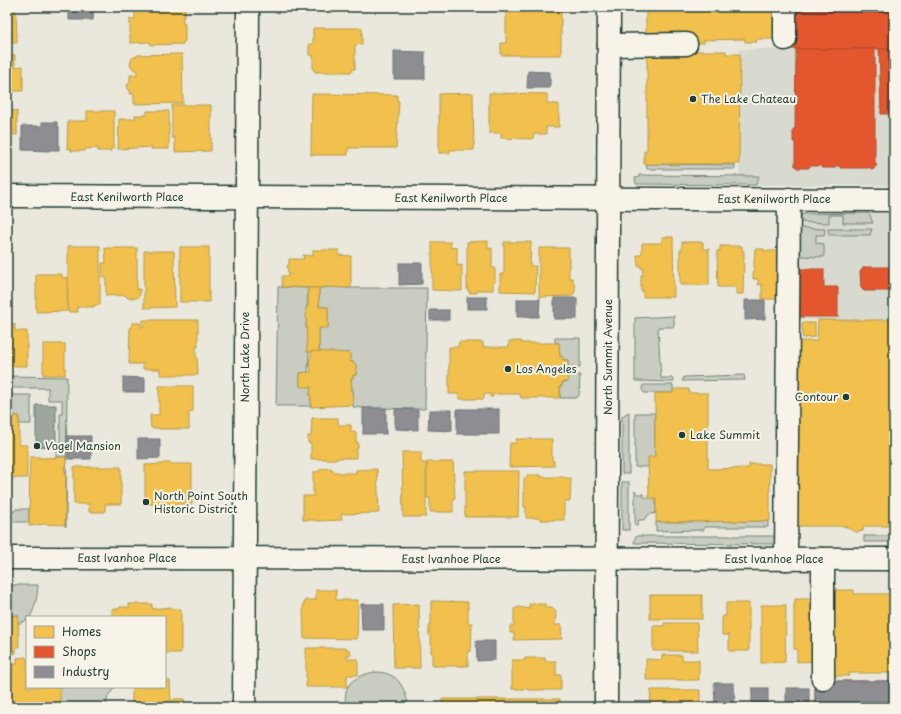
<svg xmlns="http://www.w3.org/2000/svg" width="901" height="714" font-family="'Playpen Sans',sans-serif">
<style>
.built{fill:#d9dacf}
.green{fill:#c8ccc1;stroke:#74847a}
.water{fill:#9ca69c;stroke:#6a7c72}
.homes{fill:#f2c14e;stroke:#b39946}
.shops{fill:#e4572e;stroke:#a94f30}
.industry{fill:#8d8d92;stroke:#6c7576}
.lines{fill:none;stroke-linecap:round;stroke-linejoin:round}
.minor-casing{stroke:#1f3d34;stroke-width:25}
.minor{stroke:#f7f3e8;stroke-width:22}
.poi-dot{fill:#1f3d34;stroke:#f7f3e8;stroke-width:1.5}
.labels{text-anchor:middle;stroke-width:4;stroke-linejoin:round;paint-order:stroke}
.poi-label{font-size:11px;fill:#1f3d34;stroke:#f7f3e8;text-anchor:start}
.street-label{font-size:11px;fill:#1f3d34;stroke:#f7f3e8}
</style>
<rect width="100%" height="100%" fill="#eae8dd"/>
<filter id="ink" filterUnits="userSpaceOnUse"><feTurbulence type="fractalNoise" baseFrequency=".025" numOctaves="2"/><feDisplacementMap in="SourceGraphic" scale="8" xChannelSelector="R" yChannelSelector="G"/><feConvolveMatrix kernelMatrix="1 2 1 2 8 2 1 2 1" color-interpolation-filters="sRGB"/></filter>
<g filter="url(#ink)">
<g class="built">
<polygon points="894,7 894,185 739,185 739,49 788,49"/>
<polygon points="894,213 894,320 800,320 800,236 798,235 799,222 802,214"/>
</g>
<g class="green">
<polygon points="646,164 735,165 735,169 647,169"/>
<polygon points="639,175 759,176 756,185 636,184 635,178 639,177"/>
<polygon points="869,213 873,223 843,223 843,215 829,215 829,223 799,222 802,214"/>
<polygon points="799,228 825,229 824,235 816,235 816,243 824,244 824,257 800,256"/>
<polygon points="828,229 872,229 870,235 829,235"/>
<polygon points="278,287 308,288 306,327 308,328 309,351 308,373 300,373 300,386 311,387 310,395 311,398 311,406 276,406"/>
<polygon points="323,287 351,288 427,288 425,409 363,408 353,407 353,390 352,390 351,378 353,378 353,375 356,375 356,365 353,364 353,362 350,362 350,353 319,352 319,328 328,327 328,307 319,307 319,288 323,288"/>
<polygon points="674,316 674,327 658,327 661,378 673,378 674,382 635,381 635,318"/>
<polygon points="555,338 580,338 580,367 568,367 568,360 563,360 562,357 560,357 559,343 555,343"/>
<polygon points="568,375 580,375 579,396 575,398 560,398 560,386 562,386 562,382 568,382"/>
<polygon points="744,375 745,380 682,381 684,377"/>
<polygon points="7,376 67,377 66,527 65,526 65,507 66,507 66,472 65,472 64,467 66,467 66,457 56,457 56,451 60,451 60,414 62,414 62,400 48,400 48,388 7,388"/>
<polygon points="643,385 673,385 673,393 644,393 642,389"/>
<polygon points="7,395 31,395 31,424 19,424 19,416 7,416"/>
<polygon points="629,412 629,474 622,474 622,416"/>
<polygon points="635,413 655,413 655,457 648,467 635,467"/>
<rect x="622" y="482" width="7" height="48"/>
<polygon points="635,491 638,494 643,494 644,497 656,498 656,513 648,515 644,520 639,520 637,526 635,526"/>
<polygon points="16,509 29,509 29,522 7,522 7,512 15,511"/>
<polygon points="768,521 768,527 704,527 704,530 656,531 656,522"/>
<polygon points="637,536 778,536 774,544 634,543 635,538"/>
<rect x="864" y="536" width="30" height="6"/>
<path d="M7,585h31c-1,12 -2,21 -8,32h-3v3l-9,4v-9l-11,1z"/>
<path d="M375,672c24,0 29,15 34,35h-62c-7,-22 9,-32 28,-35z"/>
<polygon points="56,687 115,687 108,696 106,707 51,707"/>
<rect x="7" y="704" width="38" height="3"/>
</g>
<polygon class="water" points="36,405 56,405 56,447 36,446"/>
<g class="homes">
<polygon points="131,7 185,7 185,16 183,16 183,24 185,24 185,41 183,42 183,44 151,45 150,42 130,43 130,19 135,19 135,11 131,11"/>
<polygon points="313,7 375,7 375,9 340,8 340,10 313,10"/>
<polygon points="506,7 561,7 561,55 501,55 501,43 506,43"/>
<polygon points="646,7 780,7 780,39 756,39 757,42 745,42 745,39 704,40 704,43 694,43 646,40"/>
<polygon points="7,11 16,11 17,43 7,43"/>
<polygon points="313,28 362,28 362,44 355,45 355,69 352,69 352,72 315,72 315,70 313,70 313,55 309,55 309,44 313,44"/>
<polygon points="647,51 726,51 726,54 740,54 739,164 644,164 644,151 647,151"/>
<polygon points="182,54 183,103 134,104 134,94 130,94 130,90 127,88 128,84 130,83 130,75 137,75 137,71 133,69 130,64 132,58 137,56 137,55"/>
<polygon points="7,55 15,55 15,67 23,66 23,91 7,91"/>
<polygon points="473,93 474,150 449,150 450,153 439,153 439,94"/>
<polygon points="489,93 547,94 547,104 559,104 559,127 546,127 546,134 534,134 533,139 501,138 501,133 489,133"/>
<polygon points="312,94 397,95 397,101 399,101 396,148 348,148 348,155 311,155"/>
<polygon points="172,105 211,105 211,151 175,152 175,138 172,138"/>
<polygon points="7,111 17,111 17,135 7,134"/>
<polygon points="87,111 114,111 114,148 111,148 111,151 98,151 98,148 85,149 85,151 71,151 71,149 67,148 68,121 87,121"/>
<polygon points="147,111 169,111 169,149 151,149 151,147 118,149 119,119 135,119 135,115 147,115"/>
<polygon points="662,237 673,237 674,297 643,297 643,290 641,291 641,275 643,275 643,268 641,268 641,266 638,266 637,255 641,255 641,253 642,253 642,243 662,243"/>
<polygon points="488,241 488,249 492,248 492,268 495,268 495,282 493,282 493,290 477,290 477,293 469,293 469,290 467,290 467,242"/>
<polygon points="432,242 451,242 450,248 457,247 457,266 462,265 462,291 432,290"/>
<polygon points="504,242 531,242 530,266 536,266 535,292 500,291 500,274 504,274"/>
<polygon points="682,242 703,242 703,249 709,249 709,285 680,285 680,250 682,250"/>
<polygon points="68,246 100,246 100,305 94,305 94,307 77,307 78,312 68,312"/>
<polygon points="720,246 742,246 742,251 744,251 743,294 736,294 736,287 718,287 717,251 720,251"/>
<rect x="180" y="247" width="29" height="55"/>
<polygon points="105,248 137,248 137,290 140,289 140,295 137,298 128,298 125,295 106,296 106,277 102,277 102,263 106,263"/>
<polygon points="539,248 569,248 569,278 572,278 575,286 575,292 572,296 539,297"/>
<polygon points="755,249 764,249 764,251 777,251 777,263 779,263 779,299 762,299 762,284 758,285 758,279 753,279"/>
<polygon points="313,250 339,250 338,255 351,256 351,288 323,287 323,288 319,288 282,287 282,276 289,276 287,266 289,264 289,259 304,259 303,255 313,256"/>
<polygon points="144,251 174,251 175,307 144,308"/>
<polygon points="36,274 62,274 62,278 67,277 67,311 36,312"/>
<polygon points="308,288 319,288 319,307 328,307 328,328 319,328 319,352 307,352 306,307 308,307"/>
<polygon points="143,320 198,320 198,347 196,347 196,357 197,357 198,375 160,375 160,369 143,369 143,364 129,364 130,327 132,327 132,323 141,323 141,327 143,327"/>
<polygon points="818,320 894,320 894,526 864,526 863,531 856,532 844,526 797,526 799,341 817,341"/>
<polygon points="802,323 815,323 815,337 803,338"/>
<polygon points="7,324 15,324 15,331 27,331 27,366 7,366"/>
<polygon points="509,341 521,341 521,343 559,343 560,357 563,357 563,360 568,360 568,382 562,382 562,386 560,386 560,398 521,398 520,394 493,394 493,397 490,397 490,394 484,394 484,399 459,399 459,394 449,394 449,347 458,347 459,342 483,342 483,347 509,347"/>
<rect x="43" y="344" width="22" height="31"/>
<polygon points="311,351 350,353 350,362 353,361 353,364 356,364 356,375 353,375 353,378 351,378 353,405 311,407 311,398 310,395 311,387 300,387 300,373 311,372 309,359 311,357"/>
<polygon points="159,386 193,386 193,411 189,412 189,429 159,429 159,428 151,428 150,415 159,415"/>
<polygon points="673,389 689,389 689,393 708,393 708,469 749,468 749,464 770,464 770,521 656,522 656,498 649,498 648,457 655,457 655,393 673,393"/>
<polygon points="7,416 19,416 19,445 27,445 27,478 7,478"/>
<polygon points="312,418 338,418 338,425 351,425 351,432 356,432 356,442 358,442 358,448 356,449 356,458 338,458 338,459 311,459 311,443 308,443 308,436 311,436"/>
<polygon points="516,439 552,439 552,461 554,461 554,466 509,467 510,443 516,443"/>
<polygon points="402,452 421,452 421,463 426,463 426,517 403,517"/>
<polygon points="30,457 40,457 40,458 66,457 66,467 64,467 65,472 66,472 65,525 44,524 29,526"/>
<polygon points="427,462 453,462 455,498 453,499 453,512 430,512 430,498 427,498"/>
<polygon points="163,463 171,463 171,464 192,464 192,504 175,504 175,509 161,509 161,504 145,504 145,465 162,464"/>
<polygon points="74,467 121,467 121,504 105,504 105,512 89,512 89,504 74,504"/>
<polygon points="331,468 335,472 339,472 339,473 356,473 356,470 377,469 379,513 341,514 342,520 316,521 316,520 303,520 303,496 313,496 313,472 317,472 321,469"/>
<polygon points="465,471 519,471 518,517 465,517"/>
<polygon points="527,475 541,475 541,477 564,477 565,478 571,478 570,501 564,501 564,520 540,520 540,518 526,518 526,507 524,507 524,478 527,478"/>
<polygon points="316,590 336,590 336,600 358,600 357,639 304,638 303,607 305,600 316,600"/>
<polygon points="827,590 854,590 854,594 894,594 894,673 849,673 849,676 829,676"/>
<rect x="650" y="595" width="52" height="24"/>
<polygon points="795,599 815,599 817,661 797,662 797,649 794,649 794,604 795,604"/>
<polygon points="431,601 468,602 468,623 472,623 471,651 468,651 468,666 432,666 432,652 431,652 431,637 429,635 429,627 431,624"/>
<polygon points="726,603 749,603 749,651 729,651 729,635 722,635 722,616 726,616"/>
<polygon points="129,604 152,604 152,609 171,607 174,609 181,609 181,653 165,653 165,617 112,617 112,609 119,609 120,607 127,607 129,609"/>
<polygon points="419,604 420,668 394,668 393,605"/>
<polygon points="529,604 545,604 545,608 552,608 556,612 555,625 561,625 562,639 514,640 514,633 510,633 510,626 514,626 514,609 519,607 529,609"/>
<polygon points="761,605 786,605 785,662 761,663"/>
<polygon points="18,615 19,647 16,647 16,653 10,654 11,662 9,664 17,664 17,658 26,657 27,659 27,687 60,687 60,707 45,707 45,704 7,704 7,616"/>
<polygon points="664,623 697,623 698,651 653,651 653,626 664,626"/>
<polygon points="306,648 347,648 347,650 350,650 351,655 347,655 347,659 358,659 358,675 347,675 347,687 306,687"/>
<polygon points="662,655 682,655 682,660 699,660 699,680 646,680 646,659 662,660"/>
<polygon points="525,658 545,658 545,661 556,661 556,675 561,675 561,690 529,690 529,689 512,689 512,660 525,660"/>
<polygon points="165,679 167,679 167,681 170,681 171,701 174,701 174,699 184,699 186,707 132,707 132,687 165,687"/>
<polygon points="651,690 700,690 700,706 650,707"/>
<rect x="442" y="699" width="118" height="8"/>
</g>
<g class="shops">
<rect x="788" y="7" width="106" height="42"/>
<polygon points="796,49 875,49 875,162 877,165 873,170 869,167 869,168 840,168 840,166 834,166 835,168 821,168 822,166 809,166 809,168 797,168 797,166 795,166 795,142 793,142 793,129 795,129"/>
<polygon points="879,49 894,49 894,114 881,114"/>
<polygon points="864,267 894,267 894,291 864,291 861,288 860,272"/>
<polygon points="800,269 824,269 824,287 838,287 838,317 800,317"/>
<rect x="815" y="681" width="79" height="26"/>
</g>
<g class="industry">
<polygon points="69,7 94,7 93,20 69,20"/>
<polygon points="394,51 425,52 425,79 394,79"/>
<polygon points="528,71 550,72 550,88 527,88"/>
<polygon points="42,122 57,122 57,126 59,126 59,150 49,150 49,151 22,150 22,126 42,126"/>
<polygon points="399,263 422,263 422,284 399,285"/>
<rect x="467" y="297" width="20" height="12"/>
<rect x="554" y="298" width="23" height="21"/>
<polygon points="517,299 540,299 539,317 517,317"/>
<polygon points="745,300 765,300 765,319 745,320"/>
<rect x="430" y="310" width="19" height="10"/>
<polygon points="123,377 145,378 145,392 123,392"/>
<rect x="363" y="408" width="23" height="26"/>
<polygon points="395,409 418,410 418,430 395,429"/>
<rect x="457" y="409" width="42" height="25"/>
<polygon points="429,410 452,410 452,431 428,430"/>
<polygon points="67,436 91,436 91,459 68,459"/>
<polygon points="138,439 160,439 160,458 138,459"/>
<polygon points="361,604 384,604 384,630 362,630"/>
<polygon points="476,641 495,641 495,660 477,661"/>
<rect x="815" y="681" width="79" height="26"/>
<polygon points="714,683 734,683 735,707 715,707"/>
<rect x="752" y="688" width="16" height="19"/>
<rect x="786" y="688" width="23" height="19"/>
</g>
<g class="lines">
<g class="minor-casing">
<g id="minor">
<polyline points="785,39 785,7"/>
<polyline points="609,45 686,44"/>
<polyline points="7,196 894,200"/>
<polyline points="7,558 894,559"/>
<polyline points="786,559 789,199"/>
<polyline points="823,559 823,679"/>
<polyline points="244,707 248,7"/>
<polyline points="606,707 609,7"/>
</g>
</g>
<use href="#minor" class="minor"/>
</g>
</g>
<g class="poi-dot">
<circle cx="693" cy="99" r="4"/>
<circle cx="508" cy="369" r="4"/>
<circle cx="846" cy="397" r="4"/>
<circle cx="682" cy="435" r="4"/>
<circle cx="37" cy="446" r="4"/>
<circle cx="146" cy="502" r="4"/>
</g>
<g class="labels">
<g class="poi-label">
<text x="701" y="103">The Lake Chateau</text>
<text x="516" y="373">Los Angeles</text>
<text x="838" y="401" text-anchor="end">Contour</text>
<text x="690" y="439">Lake Summit</text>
<text x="45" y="450">Vogel Mansion</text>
<text x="154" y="500">North Point South<tspan x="154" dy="13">Historic District</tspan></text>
</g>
<g class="street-label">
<text x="127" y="201">East Kenilworth Place</text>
<text x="451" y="202">East Kenilworth Place</text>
<text x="774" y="203">East Kenilworth Place</text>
<text transform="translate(245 357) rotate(-90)" y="4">North Lake Drive</text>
<text transform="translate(608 357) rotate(-90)" y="4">North Summit Avenue</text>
<text x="127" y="562">East Ivanhoe Place</text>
<text x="451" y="563">East Ivanhoe Place</text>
<text x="774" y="563">East Ivanhoe Place</text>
</g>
</g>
<rect width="901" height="714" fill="none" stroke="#f7f3e8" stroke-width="24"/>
<rect x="12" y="12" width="877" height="690" fill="none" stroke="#1f3d34" stroke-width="1.5" filter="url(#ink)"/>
<rect x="26" y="616" width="140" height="72" fill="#f7f3e8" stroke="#a1aaa0"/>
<rect x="34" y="626" width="20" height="12" fill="#f2c14e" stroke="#a1aaa0"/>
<text x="62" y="636" font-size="12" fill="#1f3d34">Homes</text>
<rect x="34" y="646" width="20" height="12" fill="#e4572e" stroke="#a1aaa0"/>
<text x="62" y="656" font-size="12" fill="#1f3d34">Shops</text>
<rect x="34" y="666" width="20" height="12" fill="#8d8d92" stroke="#a1aaa0"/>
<text x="62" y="676" font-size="12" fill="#1f3d34">Industry</text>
</svg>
